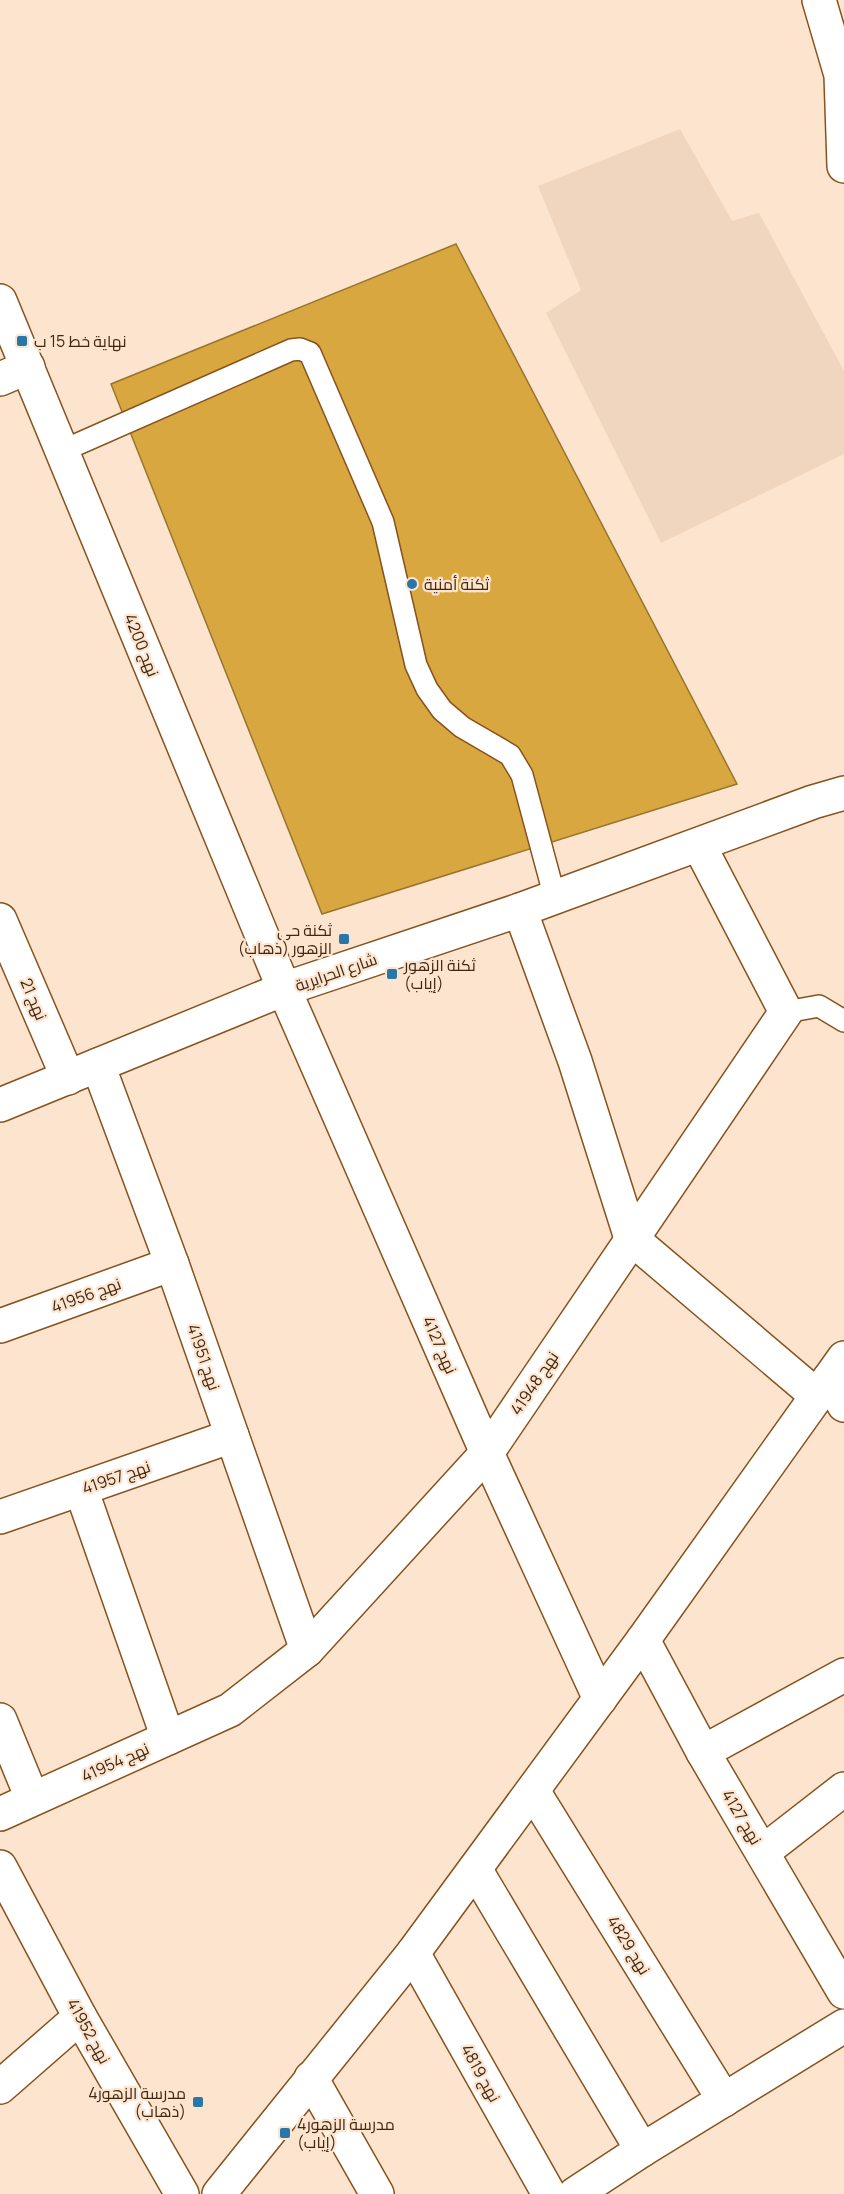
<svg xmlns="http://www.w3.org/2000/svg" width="844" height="2194" font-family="Manrope,Cairo,sans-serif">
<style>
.built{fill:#f1d6bf}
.building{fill:#d9a740;stroke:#98752e;stroke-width:1.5}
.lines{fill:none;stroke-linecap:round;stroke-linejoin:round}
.service-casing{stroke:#88521c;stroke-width:24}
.minor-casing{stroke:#88521c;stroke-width:36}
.secondary-casing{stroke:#88521c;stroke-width:36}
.service{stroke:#fff;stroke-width:21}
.minor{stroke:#fff;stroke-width:33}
.secondary{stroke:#fff;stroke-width:33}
.poi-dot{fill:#2976a8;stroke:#fde4cf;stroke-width:2}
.labels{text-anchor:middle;stroke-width:4.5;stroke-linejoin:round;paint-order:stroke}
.poi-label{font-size:16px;fill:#3f2711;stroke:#fde4cf;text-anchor:start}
.street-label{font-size:16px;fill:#3f2711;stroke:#fde4cf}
</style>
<rect width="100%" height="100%" fill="#fde4cf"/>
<polygon class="built" points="680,129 732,221 759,213 844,371 844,454 661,543 546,313 581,290 538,186"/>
<polygon class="building" points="456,244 737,784 322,914 111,384"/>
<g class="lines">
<g class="service-casing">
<g id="service">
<polyline points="62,451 291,350 300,349 310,353 383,522 416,665 427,689 442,710 462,727 510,755 522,775 555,898"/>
<polyline points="786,1012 819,1006 844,1021"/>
</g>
</g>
<g class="minor-casing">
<g id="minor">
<polyline points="819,0 841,75 844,166"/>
<polyline points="0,301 284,989 487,1453 600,1699"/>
<polyline points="0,379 28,367"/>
<polyline points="520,910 575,1061 631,1238 817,1396"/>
<polyline points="0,920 68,1078"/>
<polyline points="98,1065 172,1264 307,1650"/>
<polyline points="0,1326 172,1264"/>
<polyline points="829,1379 844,1405"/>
<polyline points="81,1489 168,1738"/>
<polyline points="0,1517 232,1436"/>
<polyline points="643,1640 703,1752 844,1992"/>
<polyline points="0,1720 32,1798"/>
<polyline points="703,1752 844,1675"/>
<polyline points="533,1791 724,2100"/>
<polyline points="0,1814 230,1710 307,1650 487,1453 786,1012 699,845"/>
<polyline points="763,1852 844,1789"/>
<polyline points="0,1867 80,2017 182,2194"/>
<polyline points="475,1869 642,2150"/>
<polyline points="413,1953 549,2194"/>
<polyline points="311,2078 377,2194"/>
<polyline points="0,2087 80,2017"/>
<polyline points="575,2194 642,2150 844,2026"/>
</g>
</g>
<g class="secondary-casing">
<g id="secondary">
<polyline points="0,1105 284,989 520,910 813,802 844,793"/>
<polyline points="219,2194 413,1953 643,1640 844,1358"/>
</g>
</g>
<use href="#service" class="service"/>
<use href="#minor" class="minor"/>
<use href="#secondary" class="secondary"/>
</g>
<g class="poi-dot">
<rect x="16" y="335" width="12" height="12" rx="3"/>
<circle cx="412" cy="584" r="6"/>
<rect x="338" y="933" width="12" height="12" rx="3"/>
<rect x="386" y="968" width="12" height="12" rx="3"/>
<rect x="192" y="2096" width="12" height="12" rx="3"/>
<rect x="279" y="2127" width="12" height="12" rx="3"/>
</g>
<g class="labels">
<g class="poi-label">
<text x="34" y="347">نهاية خط 15 ب</text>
<text x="424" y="590">ثكنة أمنية</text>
<text x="332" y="936" text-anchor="end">ثكنة حي<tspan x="332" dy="18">الزهور (ذهاب)</tspan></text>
<text x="404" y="971">ثكنة الزهور<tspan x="404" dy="18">(إياب)</tspan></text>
<text x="186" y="2099" text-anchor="end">مدرسة الزهور4<tspan x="186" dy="18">(ذهاب)</tspan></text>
<text x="297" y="2130">مدرسة الزهور4<tspan x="297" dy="18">(إياب)</tspan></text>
</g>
<g class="street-label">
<text transform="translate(142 645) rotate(68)" y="6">نهج 4200</text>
<text transform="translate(336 972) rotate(-19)" y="6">شارع الحرايرية</text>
<text transform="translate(34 999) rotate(67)" y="6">نهج 21</text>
<text transform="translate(86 1295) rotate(-20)" y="6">نهج 41956</text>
<text transform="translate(440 1345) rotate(66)" y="6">نهج 4127</text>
<text transform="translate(204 1357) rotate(71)" y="6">نهج 41951</text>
<text transform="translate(534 1383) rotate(-56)" y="6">نهج 41948</text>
<text transform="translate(116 1477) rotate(-19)" y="6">نهج 41957</text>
<text transform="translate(115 1762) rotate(-24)" y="6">نهج 41954</text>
<text transform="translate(742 1817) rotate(59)" y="6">نهج 4127</text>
<text transform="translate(629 1945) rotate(58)" y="6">نهج 4829</text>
<text transform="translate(89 2031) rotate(61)" y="6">نهج 41952</text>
<text transform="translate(481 2073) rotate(61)" y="6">نهج 4819</text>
</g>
</g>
</svg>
